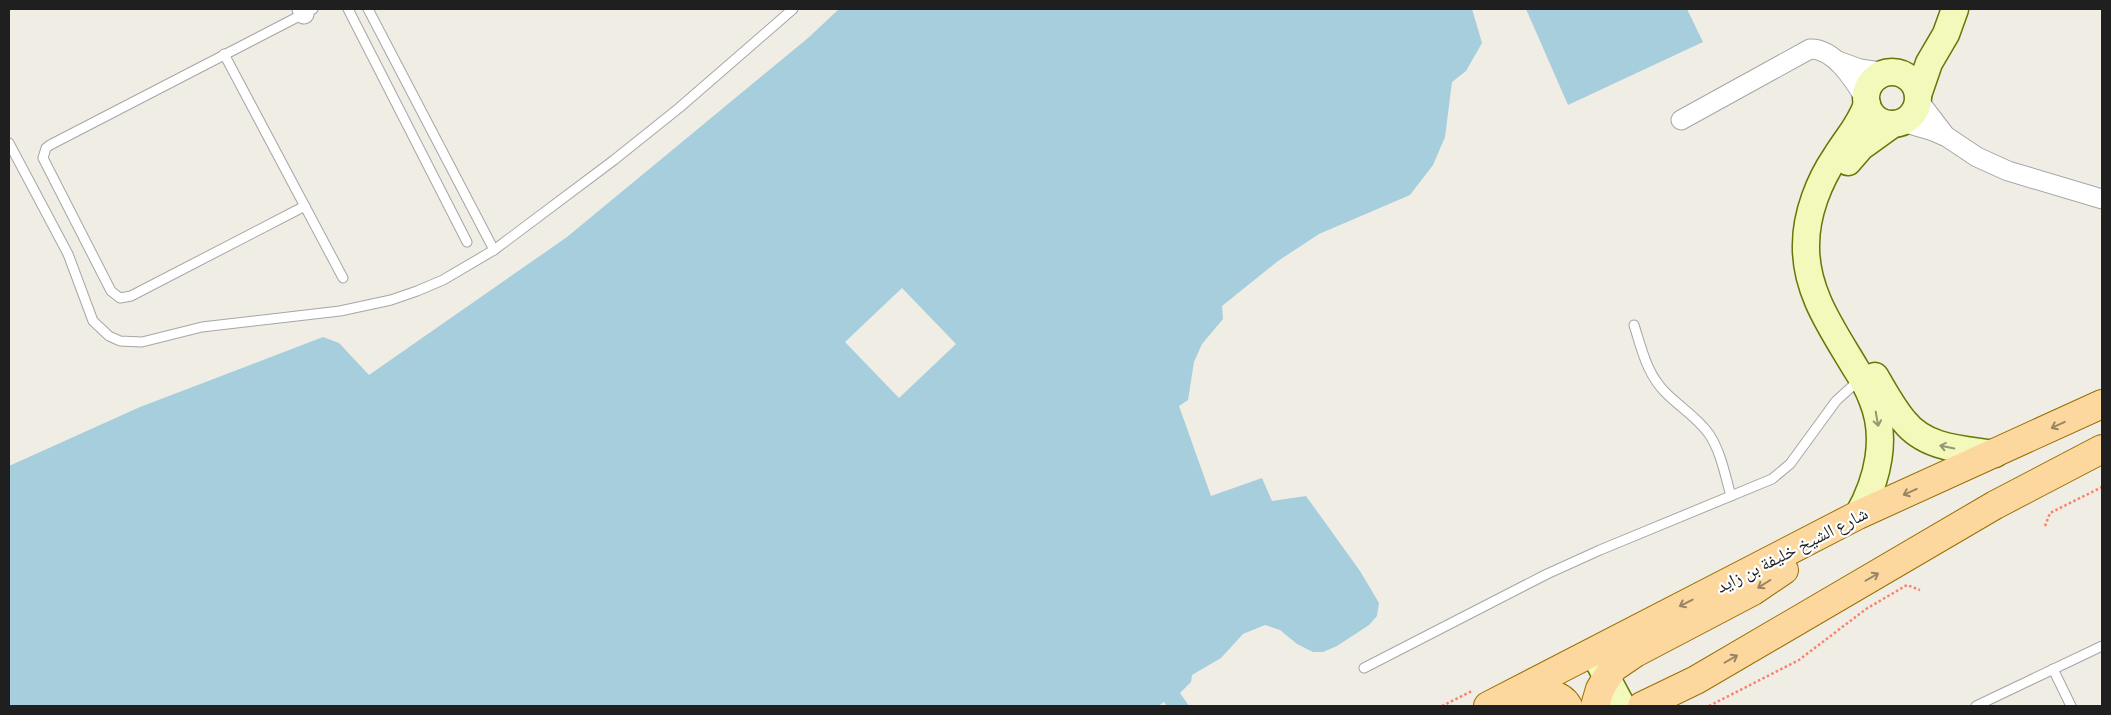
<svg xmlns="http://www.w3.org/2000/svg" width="2111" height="715" font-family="'Titillium Web','Noto Naskh Arabic',sans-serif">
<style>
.water{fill:#a6cedd;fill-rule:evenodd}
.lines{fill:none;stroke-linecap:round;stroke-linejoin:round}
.lane-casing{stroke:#a6a6a6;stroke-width:11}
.street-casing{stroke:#a6a6a6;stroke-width:21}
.secondary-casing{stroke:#657705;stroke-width:29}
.primary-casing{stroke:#9a6e00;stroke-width:30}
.path{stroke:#fa826d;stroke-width:2.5;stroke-dasharray:2.5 2.5;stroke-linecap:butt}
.lane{stroke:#fff;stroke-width:9}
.street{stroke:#fff;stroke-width:19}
.secondary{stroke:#f3f9ba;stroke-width:26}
.primary{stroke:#fcd89e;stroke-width:28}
.oneway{stroke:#949774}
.oneway2{stroke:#998565}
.labels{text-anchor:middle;stroke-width:4.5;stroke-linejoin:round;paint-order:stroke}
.street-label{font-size:18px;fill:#1f1f1f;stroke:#fff}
</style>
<rect width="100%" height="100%" fill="#f0ede5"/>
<g class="water">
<path d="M839,9h633l10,34 -16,28 -14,11 -7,55 -12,28 -23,30 -91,39 -41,27 -56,45 1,13 -21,25 -8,18 -6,38 -9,6 32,90 51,-18 10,23 34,-5 54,75 19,32 -2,13 -8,9 -32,21 -14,6h-10l-16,-8 -17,-14 -15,-5 -22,9 -22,24 -29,17 -1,7 -11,11 9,13h-22l-3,-4 -6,4h-1149v-240l131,-59 183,-70 16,6 30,32 198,-138 241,-199zM902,288l54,56 -57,54 -54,-56z"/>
<polygon points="1526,9 1687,9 1703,42 1568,105"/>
</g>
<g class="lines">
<g class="lane-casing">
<g id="lane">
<polyline points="348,9 467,242"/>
<polyline points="368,9 494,250"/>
<polyline points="224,54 343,278"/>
<polyline points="9,143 68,254 93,321 109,336 120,341 142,342 202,327 340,311 391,300 417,291 443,280 494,250 614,160 679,108 793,9"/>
<polyline points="305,206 131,296 120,298 111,291 43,158 46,148 50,145 313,9"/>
<path d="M1634,325c8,25 13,50 33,69 13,13 31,24 42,40 12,18 16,41 22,62"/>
<polyline points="1364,668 1547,574 1600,550 1772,479 1790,464 1836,401 1859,380"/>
<polyline points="2053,669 2071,706"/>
<polyline points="1976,706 2102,646"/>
</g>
</g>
<g class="street-casing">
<g id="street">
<polyline points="302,9 304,14"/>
<polyline points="1838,61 1860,69 1887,73"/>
<polyline points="1918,100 1944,134"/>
<path d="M1681,120l129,-71c25,-1 45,33 56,51"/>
<polyline points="1902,122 1933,131 1947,137 1977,157 2008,171 2102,199"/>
</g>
</g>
<g class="secondary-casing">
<g id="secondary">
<circle cx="1892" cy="98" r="26"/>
<polyline points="1918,95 1929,63 1946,34 1955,9"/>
<polyline points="1848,162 1861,147 1893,124"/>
<path d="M1875,376c9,15 18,32 29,45 22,28 59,28 91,33"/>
<path d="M1858,515c20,-35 30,-78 14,-116 -4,-11 -10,-21 -16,-30 -23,-39 -51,-77 -50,-124 0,-31 13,-64 30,-89 11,-18 24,-31 31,-52"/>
<polyline points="1598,661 1622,706"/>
</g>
</g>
<g class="primary-casing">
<g id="primary">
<path d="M1518,691c17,1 41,-1 50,15"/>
<polyline points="1488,706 1858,515 2102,404"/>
<polyline points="1595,706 1600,689 1613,668 1635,653 1753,591 1784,570"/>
<polyline points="1642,706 1696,680 1995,505 2102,449"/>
</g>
</g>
<g class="path">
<polyline points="2045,526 2050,513 2102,487"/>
<polyline points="1442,706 1472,691"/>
<polyline points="1709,706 1799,660 1866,609 1907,585 1920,590"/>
</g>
<use href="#lane" class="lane"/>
<use href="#street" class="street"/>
<use href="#secondary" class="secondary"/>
<use href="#primary" class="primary"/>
</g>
<defs><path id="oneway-shaft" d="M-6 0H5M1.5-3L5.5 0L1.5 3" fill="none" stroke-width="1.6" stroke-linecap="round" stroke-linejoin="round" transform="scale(1.25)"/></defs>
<g class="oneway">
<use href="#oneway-shaft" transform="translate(1877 419) rotate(80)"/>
<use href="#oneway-shaft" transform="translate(1947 447) rotate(-168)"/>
</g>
<g class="oneway2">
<use href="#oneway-shaft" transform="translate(2058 425) rotate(155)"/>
<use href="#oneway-shaft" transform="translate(1910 492) rotate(156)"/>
<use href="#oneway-shaft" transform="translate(1872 577) rotate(-30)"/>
<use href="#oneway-shaft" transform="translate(1764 584) rotate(148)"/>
<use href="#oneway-shaft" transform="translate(1686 603) rotate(153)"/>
<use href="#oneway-shaft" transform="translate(1731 659) rotate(-30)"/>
</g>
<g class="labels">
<g class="street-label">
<text transform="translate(1792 550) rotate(-27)" y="6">شارع الشيخ خليفة بن زايد</text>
</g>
</g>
<rect width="2111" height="715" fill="none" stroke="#1f1f1f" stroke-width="20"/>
</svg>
